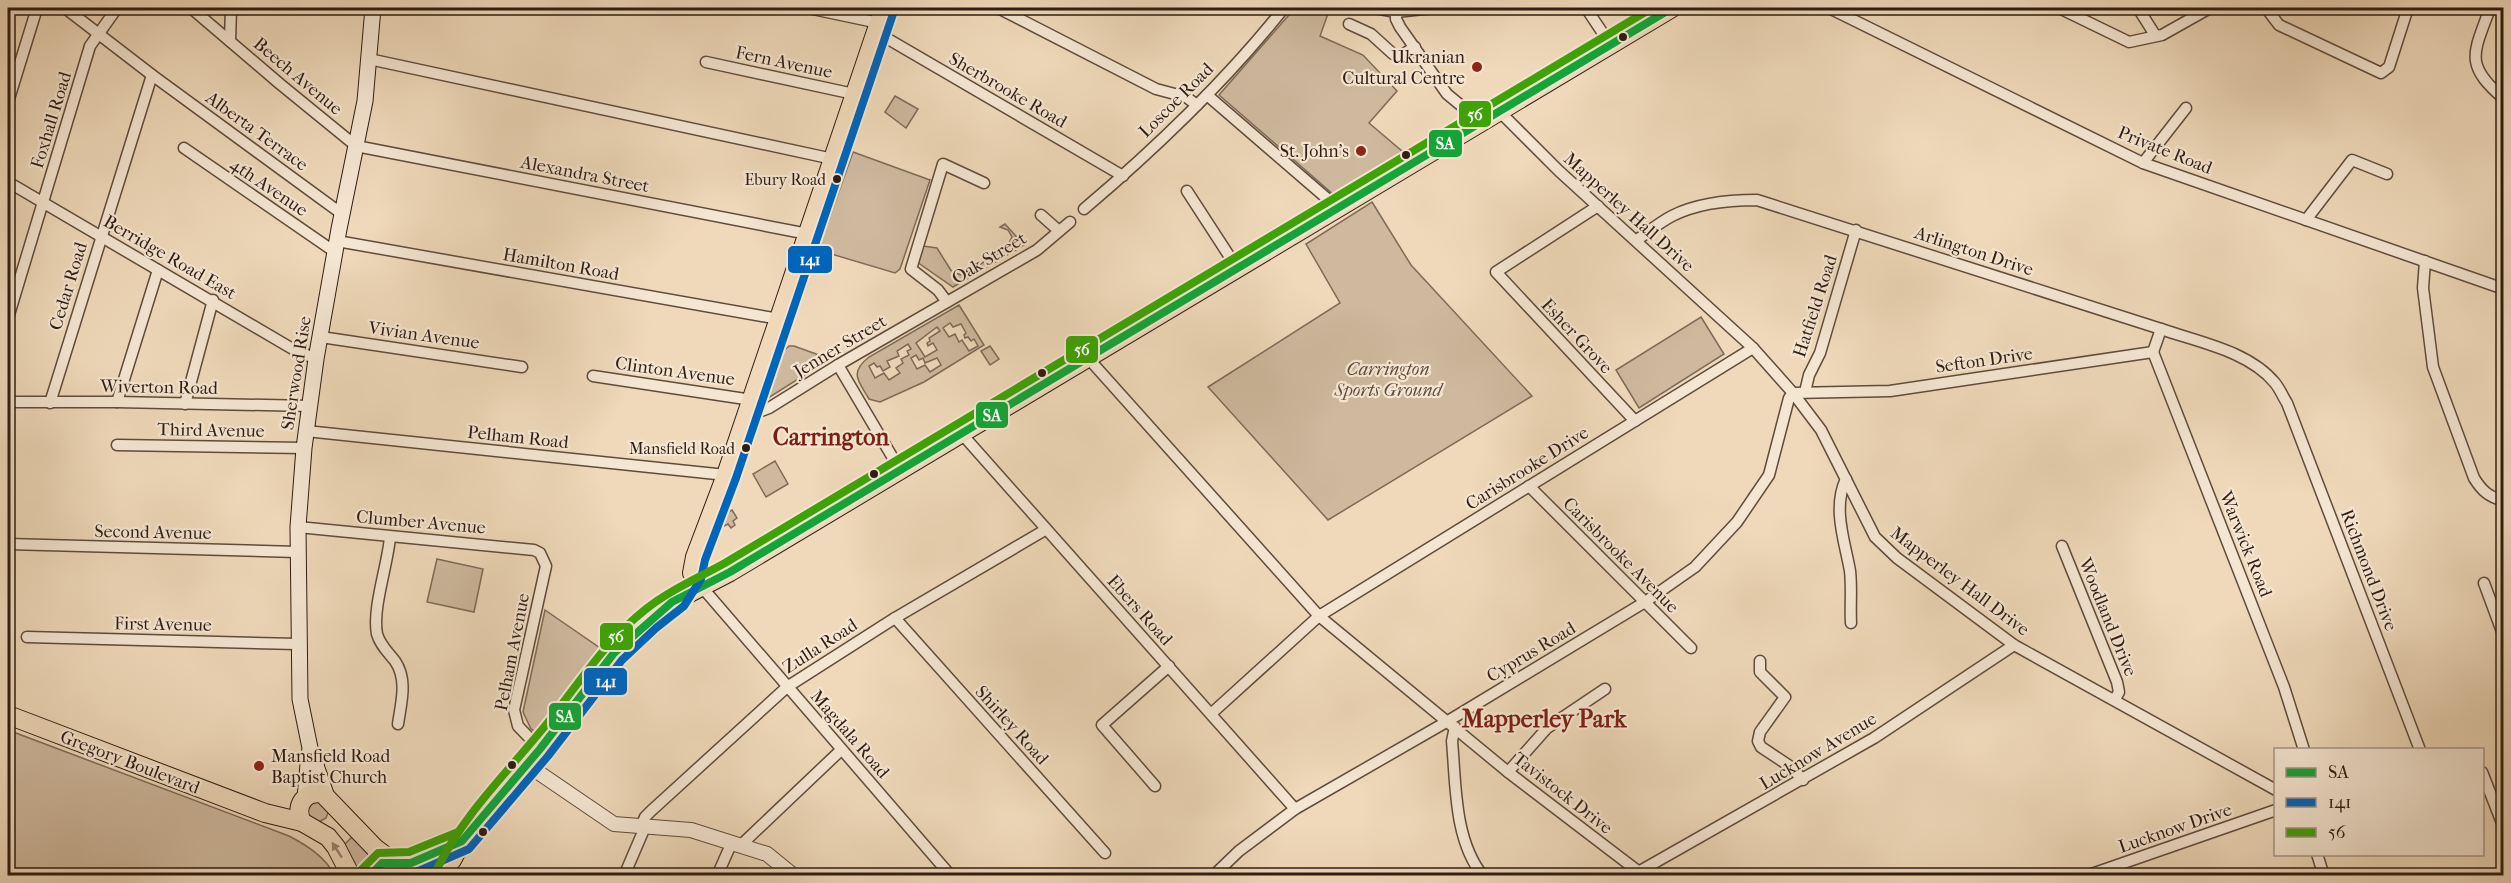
<svg xmlns="http://www.w3.org/2000/svg" width="2511" height="883" font-family="'IM FELL French Canon',serif">
<style>
.green{fill:#ceb99e;stroke:#7e6a58;stroke-width:1.5;fill-rule:evenodd}
.lines{fill:none;stroke-linecap:round;stroke-linejoin:round}
.minor-casing{stroke:#5f4b3d;stroke-width:13}
.tertiary-casing{stroke:#5f4b3d;stroke-width:16}
.secondary-casing{stroke:#2f1c13;stroke-width:17}
.primary-casing{stroke:#2f1c13;stroke-width:20}
.trunk-casing{stroke:#2f1c13;stroke-width:20}
.minor{stroke:#f5e6d2;stroke-width:10}
.tertiary{stroke:#f5e6d2;stroke-width:14}
.secondary{stroke:#f5e6d2;stroke-width:15}
.primary{stroke:#efd9ba;stroke-width:18}
.trunk{stroke:#efd9ba;stroke-width:18}
.bus-1-casing{stroke:#f5e6d2;stroke-width:12}
.bus-2-casing{stroke:#f5e6d2;stroke-width:12}
.bus-3-casing{stroke:#f5e6d2;stroke-width:12}
.bus-1{stroke:#13a538;stroke-width:8}
.bus-2{stroke:#0065bd;stroke-width:8}
.bus-3{stroke:#3ea307;stroke-width:8}
.oneway{fill:#99846f}
.bus-dot{fill:#2f1c13;stroke:#f5e6d2;stroke-width:2}
.poi-dot{fill:#8f2418;stroke:#f5e6d2;stroke-width:2}
.labels{text-anchor:middle;stroke-width:4.5;stroke-linejoin:round;paint-order:stroke}
.bus-label{font-size:16px;fill:#2f1c13;stroke:#f5e6d2;text-anchor:end}
.poi-label{font-size:18px;fill:#2f1c13;stroke:#f5e6d2;text-anchor:end}
.street-label{font-size:18px;fill:#2f1c13;stroke:#f5e6d2}
.park-label{font-size:18px;font-style:italic;fill:#5f4b3d;stroke:#f5e6d2}
.district-label{font-size:24px;font-weight:bold;fill:#7a1f14;stroke:#f5e6d2}
.line-badge{stroke:#f5e6d2;stroke-width:2}
.badge-label{font-size:16px;text-anchor:middle;font-weight:bold;fill:#fff}
</style>
<rect width="100%" height="100%" fill="#efd9ba"/>
<filter id="stains"><feTurbulence type="fractalNoise" baseFrequency=".00333" numOctaves="4"/><feColorMatrix values="0 0 0 0 .2 0 0 0 0 .09 0 0 0 0 .02 0 0 0 .5 -.17"/></filter>
<radialGradient id="worn" r=".72"><stop offset=".6" stop-color="#630" stop-opacity="0"/><stop offset="1" stop-color="#630" stop-opacity=".3"/></radialGradient>
<g class="green">
<polygon points="1295,8 1330,8 1320,36 1363,55 1397,91 1369,123 1403,152 1334,195 1219,95"/>
<polygon points="895,96 918,109 906,128 885,112"/>
<polygon points="853,152 930,180 900,269 895,273 818,250"/>
<polygon points="1372,202 1411,265 1532,396 1328,520 1208,387 1340,303 1306,244"/>
<polygon points="1005,224 1024,245 953,287 917,262 923,246 937,248 952,272 962,275 1011,246 1009,243 1012,237 1008,230 1000,227"/>
<path d="M959,305l25,40 -60,37 -44,20 -11,-3c-11,-19 -20,-26 0,-42zM950,323l3,4 8,-3 5,9 -2,2 1,3 3,-1 3,4 3,-2 4,7 -9,5 -7,-11 -3,2 -4,-8 -6,3 -6,-9zM937,327l3,4 -11,7 1,3 -3,2 1,3 5,-3 4,7 -12,7 -9,-14zM908,344l3,5 -4,2 2,4 -8,4 2,4 -7,5 4,5 -11,7 -5,-7 -9,5 -6,-12 5,-3 3,4 3,-1 3,5 7,-4 -3,-6 12,-5 -2,-5zM916,355l3,5 4,-2 2,5 12,-5 4,7 -11,7 -5,-7 -8,4 -6,-11z"/>
<polygon points="1701,317 1724,354 1639,408 1616,370"/>
<polygon points="789,346 794,346 830,359 765,400 780,354"/>
<polygon points="990,346 999,359 990,365 981,351"/>
<polygon points="775,461 788,484 766,497 753,474"/>
<polygon points="732,510 737,518 733,521 735,525 731,528 728,524 724,526 721,522 723,516"/>
<polygon points="437,559 483,569 474,612 427,602"/>
<polygon points="545,610 600,648 536,732 531,729 523,712"/>
<path d="M8,730l281,106c17,9 37,21 45,39h-326z"/>
<polygon points="314,799 329,810 326,818 319,822 311,821 305,807"/>
<polygon points="353,836 377,859 362,875 358,875 344,845"/>
</g>
<g class="lines">
<g class="minor-casing">
<g id="minor">
<polyline points="65,8 152,75 342,214"/>
<polyline points="191,8 280,84 356,146 808,234"/>
<polyline points="808,8 879,23"/>
<polyline points="998,8 1156,89 1186,97 1197,105"/>
<polyline points="1375,8 1396,12 1433,8"/>
<polyline points="1586,8 1610,44"/>
<polyline points="1829,8 2143,163 2504,289"/>
<polyline points="2059,8 2129,42 2162,35 2210,8"/>
<polyline points="2138,8 2155,35"/>
<polyline points="2266,8 2279,25 2381,73 2389,67 2406,14 2401,8"/>
<path d="M2490,8c-16,45 -27,56 14,91"/>
<polyline points="1396,12 1396,19 1400,27 1447,94 1481,122"/>
<polyline points="1349,24 1371,34 1393,54 1400,56 1415,47"/>
<polyline points="876,32 1123,176"/>
<polyline points="230,41 231,8"/>
<polyline points="369,59 833,159"/>
<polyline points="706,62 854,94"/>
<polyline points="1207,95 1338,208"/>
<polyline points="8,102 37,8"/>
<polyline points="1499,111 1559,171 1753,348 1793,393 1821,430 1875,537 1897,558 2014,645 2276,790"/>
<polyline points="184,148 335,252"/>
<polyline points="2143,163 2186,108"/>
<polyline points="8,182 291,348 316,359"/>
<polyline points="1187,191 1237,268"/>
<polyline points="1598,206 1496,272 1635,421"/>
<path d="M1084,209c72,-61 141,-127 200,-201"/>
<polyline points="1041,215 1059,231"/>
<polyline points="2306,220 2352,160 2387,174"/>
<path d="M1637,240c11,-8 23,-18 35,-24 25,-13 57,-16 85,-16l404,129c37,13 88,22 114,54 5,6 8,14 12,20l133,347"/>
<polyline points="337,241 779,319"/>
<path d="M2425,261l-2,27 10,79 41,111c8,13 15,19 30,23"/>
<polyline points="947,302 938,290 911,269 943,164 984,183"/>
<polyline points="8,318 90,46 117,8"/>
<polyline points="321,337 522,367"/>
<polyline points="2153,352 2284,687 2304,750"/>
<polyline points="1088,358 1319,616 1508,772 1639,872"/>
<polyline points="838,365 900,470"/>
<polyline points="593,376 752,400"/>
<polyline points="1805,392 1809,375 1820,353 1856,230"/>
<polyline points="8,402 117,402 310,406"/>
<polyline points="117,402 158,270"/>
<polyline points="50,403 152,75"/>
<polyline points="185,404 213,300"/>
<polyline points="748,411 761,411 769,408 838,365 1037,250 1070,222"/>
<polyline points="306,431 726,475"/>
<polyline points="961,433 1295,809"/>
<polyline points="117,445 304,448"/>
<path d="M1846,479c-14,29 -1,63 4,92 2,17 0,35 1,52"/>
<polyline points="1529,486 1691,648"/>
<polyline points="298,527 534,550 540,553 546,566 514,710 518,726 540,749"/>
<path d="M390,537c-2,27 -18,71 -13,97 3,11 11,18 18,27 13,19 6,42 3,63"/>
<polyline points="8,544 297,552"/>
<polyline points="2062,546 2117,682 2119,692 2115,699"/>
<polyline points="2484,583 2504,637"/>
<polyline points="701,586 951,876"/>
<polyline points="895,618 1105,853"/>
<polyline points="27,637 297,644"/>
<polyline points="1760,661 1760,672 1785,697 1760,732 1758,741 1761,747 1791,767 1803,780"/>
<polyline points="1212,713 1319,616 1753,348"/>
<path d="M1455,727l-3,14c4,44 2,99 31,135"/>
<polyline points="1508,772 1547,728 1605,689"/>
<polyline points="2482,772 2504,828"/>
<polyline points="1155,786 1102,725 1169,666"/>
<polyline points="641,827 645,817 651,811 787,687 895,618 1045,530"/>
<polyline points="741,845 841,750"/>
<polyline points="2317,854 2324,876"/>
<polyline points="1633,875 1874,738 2014,645"/>
<polyline points="624,876 645,827"/>
<polyline points="717,876 732,842"/>
<polyline points="1213,876 1239,851 1295,809 1448,721 1645,602 1695,567 1737,522 1769,475 1789,398 1793,393 1890,391 2153,352 2161,329"/>
<polyline points="2086,876 2276,810"/>
</g>
</g>
<g class="tertiary-casing">
<polyline id="tertiary" points="526,764 614,824 691,830 767,854 794,876"/>
</g>
<g class="secondary-casing">
<g id="secondary">
<polyline points="327,797 310,748 300,699 298,527 304,448 316,359 339,229 365,101 373,8"/>
<polyline points="305,798 309,753"/>
</g>
</g>
<g class="primary-casing">
<g id="primary">
<polyline points="701,586 692,573 695,557 726,475 884,8"/>
<polyline points="8,715 265,813 302,822 328,837 336,847 351,876"/>
<path d="M302,822c-8,-16 3,-32 21,-28l52,54 19,14"/>
</g>
</g>
<g class="trunk-casing">
<g id="trunk">
<polyline points="369,876 382,863 411,863 424,859 462,841"/>
<polyline points="437,876 452,860 462,841 540,749 614,653 649,620 672,602 730,572 1672,8"/>
</g>
</g>
<use href="#minor" class="minor"/>
<use href="#tertiary" class="tertiary"/>
<use href="#secondary" class="secondary"/>
<use href="#primary" class="primary"/>
<use href="#trunk" class="trunk"/>
<g class="bus-1-casing">
<polyline id="bus-1" points="370,876 382,863 411,863 462,841 540,749 614,653 672,602 730,572 1672,8"/>
</g>
<g class="bus-2-casing">
<polyline id="bus-2" points="384,876 386,874 414,873 469,849 548,756 622,660 656,628 684,606 701,579 705,560 736,478 894,11"/>
</g>
<g class="bus-3-casing">
<g id="bus-3">
<polyline points="362,869 378,853 409,852 458,832"/>
<path d="M436,871c26,-55 70,-97 109,-145 32,-40 60,-85 101,-117 24,-19 52,-31 79,-46l927,-555"/>
</g>
</g>
<use href="#bus-1" class="bus-1"/>
<use href="#bus-2" class="bus-2"/>
<use href="#bus-3" class="bus-3"/>
</g>
<defs><path id="oneway-solid" d="M-6-.8H1V-3.2L6.5 0L1 3.2V.8H-6Z" transform="scale(1.5)"/></defs>
<use class="oneway" href="#oneway-solid" transform="translate(337 850) rotate(-123)"/>
<g class="bus-dot">
<circle cx="1623" cy="37" r="5"/>
<circle cx="1406" cy="155" r="5"/>
<circle cx="837" cy="179" r="5"/>
<circle cx="1042" cy="373" r="5"/>
<circle cx="746" cy="448" r="5"/>
<circle cx="874" cy="474" r="5"/>
<circle cx="512" cy="765" r="5"/>
<circle cx="483" cy="832" r="5"/>
</g>
<g class="poi-dot">
<circle cx="1477" cy="67" r="6"/>
<circle cx="1361" cy="151" r="6"/>
<circle cx="259" cy="766" r="6"/>
</g>
<g class="labels">
<g class="bus-label">
<text x="826" y="185">Ebury Road</text>
<text x="735" y="454">Mansfield Road</text>
</g>
<g class="poi-label">
<text x="1465" y="63">Ukranian<tspan x="1465" dy="21">Cultural Centre</tspan></text>
<text x="1349" y="157">St. John's</text>
<text x="271" y="762" text-anchor="start">Mansfield Road<tspan x="271" dy="21">Baptist Church</tspan></text>
</g>
<g class="street-label">
<text transform="translate(784 62) rotate(12)" y="6">Fern Avenue</text>
<text transform="translate(298 76) rotate(40)" y="6">Beech Avenue</text>
<text transform="translate(1008 90) rotate(30)" y="6">Sherbrooke Road</text>
<text transform="translate(1176 100) rotate(-45)" y="6">Loscoe Road</text>
<text transform="translate(51 120) rotate(-73)" y="6">Foxhall Road</text>
<text transform="translate(257 131) rotate(36)" y="6">Alberta Terrace</text>
<text transform="translate(2165 150) rotate(22)" y="6">Private Road</text>
<text transform="translate(585 174) rotate(11)" y="6">Alexandra Street</text>
<text transform="translate(269 187) rotate(34)" y="6">4th Avenue</text>
<text transform="translate(1629 212) rotate(42)" y="6">Mapperley Hall Drive</text>
<text transform="translate(1974 251) rotate(18)" y="6">Arlington Drive</text>
<text transform="translate(170 257) rotate(30)" y="6">Berridge Road East</text>
<text transform="translate(989 258) rotate(-31)" y="6">Oak Street</text>
<text transform="translate(561 264) rotate(10)" y="6">Hamilton Road</text>
<text transform="translate(68 286) rotate(-73)" y="6">Cedar Road</text>
<text transform="translate(1815 306) rotate(-72)" y="6">Hatfield Road</text>
<text transform="translate(424 335) rotate(8)" y="6">Vivian Avenue</text>
<text transform="translate(1577 336) rotate(47)" y="6">Esher Grove</text>
<text transform="translate(840 346) rotate(-31)" y="6">Jenner Street</text>
<text transform="translate(1984 360) rotate(-8)" y="6">Sefton Drive</text>
<text transform="translate(675 371) rotate(8)" y="6">Clinton Avenue</text>
<text transform="translate(296 373) rotate(-81)" y="6">Sherwood Rise</text>
<text transform="translate(159 387) rotate(1)" y="6">Wiverton Road</text>
<text transform="translate(211 430) rotate(1)" y="6">Third Avenue</text>
<text transform="translate(518 437) rotate(6)" y="6">Pelham Road</text>
<text transform="translate(1527 468) rotate(-32)" y="6">Carisbrooke Drive</text>
<text transform="translate(421 522) rotate(5)" y="6">Clumber Avenue</text>
<text transform="translate(153 532) rotate(1)" y="6">Second Avenue</text>
<text transform="translate(2246 544) rotate(68)" y="6">Warwick Road</text>
<text transform="translate(1621 555) rotate(45)" y="6">Carisbrooke Avenue</text>
<text transform="translate(2369 570) rotate(69)" y="6">Richmond Drive</text>
<text transform="translate(1960 581) rotate(37)" y="6">Mapperley Hall Drive</text>
<text transform="translate(1140 610) rotate(48)" y="6">Ebers Road</text>
<text transform="translate(2108 617) rotate(68)" y="6">Woodland Drive</text>
<text transform="translate(163 624) rotate(1)" y="6">First Avenue</text>
<text transform="translate(820 646) rotate(-33)" y="6">Zulla Road</text>
<text transform="translate(512 652) rotate(-79)" y="6">Pelham Avenue</text>
<text transform="translate(1531 652) rotate(-31)" y="6">Cyprus Road</text>
<text transform="translate(1012 725) rotate(48)" y="6">Shirley Road</text>
<text transform="translate(850 734) rotate(49)" y="6">Magdala Road</text>
<text transform="translate(1818 751) rotate(-31)" y="6">Lucknow Avenue</text>
<text transform="translate(130 762) rotate(21)" y="6">Gregory Boulevard</text>
<text transform="translate(1563 793) rotate(38)" y="6">Tavistock Drive</text>
<text transform="translate(2175 828) rotate(-19)" y="6">Lucknow Drive</text>
</g>
<g class="park-label">
<text x="1388" y="375">Carrington<tspan x="1388" dy="21">Sports Ground</tspan></text>
</g>
<g class="district-label">
<text x="831" y="445">Carrington</text>
<text x="1544" y="727">Mapperley Park</text>
</g>
</g>
<g class="line-badge">
<rect x="1458" y="100" width="34" height="28" rx="6" fill="#3ea307"/>
<rect x="1428" y="129" width="35" height="29" rx="6" fill="#13a538"/>
<rect x="787" y="245" width="46" height="29" rx="6" fill="#0065bd"/>
<rect x="1065" y="335" width="34" height="29" rx="6" fill="#3ea307"/>
<rect x="975" y="401" width="34" height="28" rx="6" fill="#13a538"/>
<rect x="599" y="622" width="35" height="29" rx="6" fill="#3ea307"/>
<rect x="583" y="667" width="45" height="29" rx="6" fill="#0065bd"/>
<rect x="548" y="702" width="34" height="29" rx="6" fill="#13a538"/>
</g>
<g class="badge-label">
<text x="1475" y="120">56</text>
<text x="1445" y="149">SA</text>
<text x="810" y="265">141</text>
<text x="1082" y="355">56</text>
<text x="992" y="421">SA</text>
<text x="616" y="642">56</text>
<text x="606" y="687">141</text>
<text x="565" y="722">SA</text>
</g>
<rect width="2511" height="883" fill="none" stroke="#efd9ba" stroke-width="30"/>
<rect x="9" y="9" width="2493" height="865" fill="none" stroke="#2f1c13" stroke-width="3"/>
<rect x="15" y="15" width="2481" height="853" fill="none" stroke="#2f1c13" stroke-width="1.5"/>
<rect x="2274" y="748" width="210" height="108" fill="#f5e6d2" stroke="#a69586" stroke-width="1.5"/>
<rect x="2286" y="768" width="30" height="9" fill="#13a538" stroke="#a69586" stroke-width="1.5"/>
<text x="2328" y="778" font-size="18" fill="#2f1c13">SA</text>
<rect x="2286" y="798" width="30" height="9" fill="#0065bd" stroke="#a69586" stroke-width="1.5"/>
<text x="2328" y="808" font-size="18" fill="#2f1c13">141</text>
<rect x="2286" y="828" width="30" height="9" fill="#3ea307" stroke="#a69586" stroke-width="1.5"/>
<text x="2328" y="838" font-size="18" fill="#2f1c13">56</text>
<rect width="100%" height="100%" filter="url(#stains)"/>
<rect width="100%" height="100%" fill="url(#worn)"/>
</svg>
